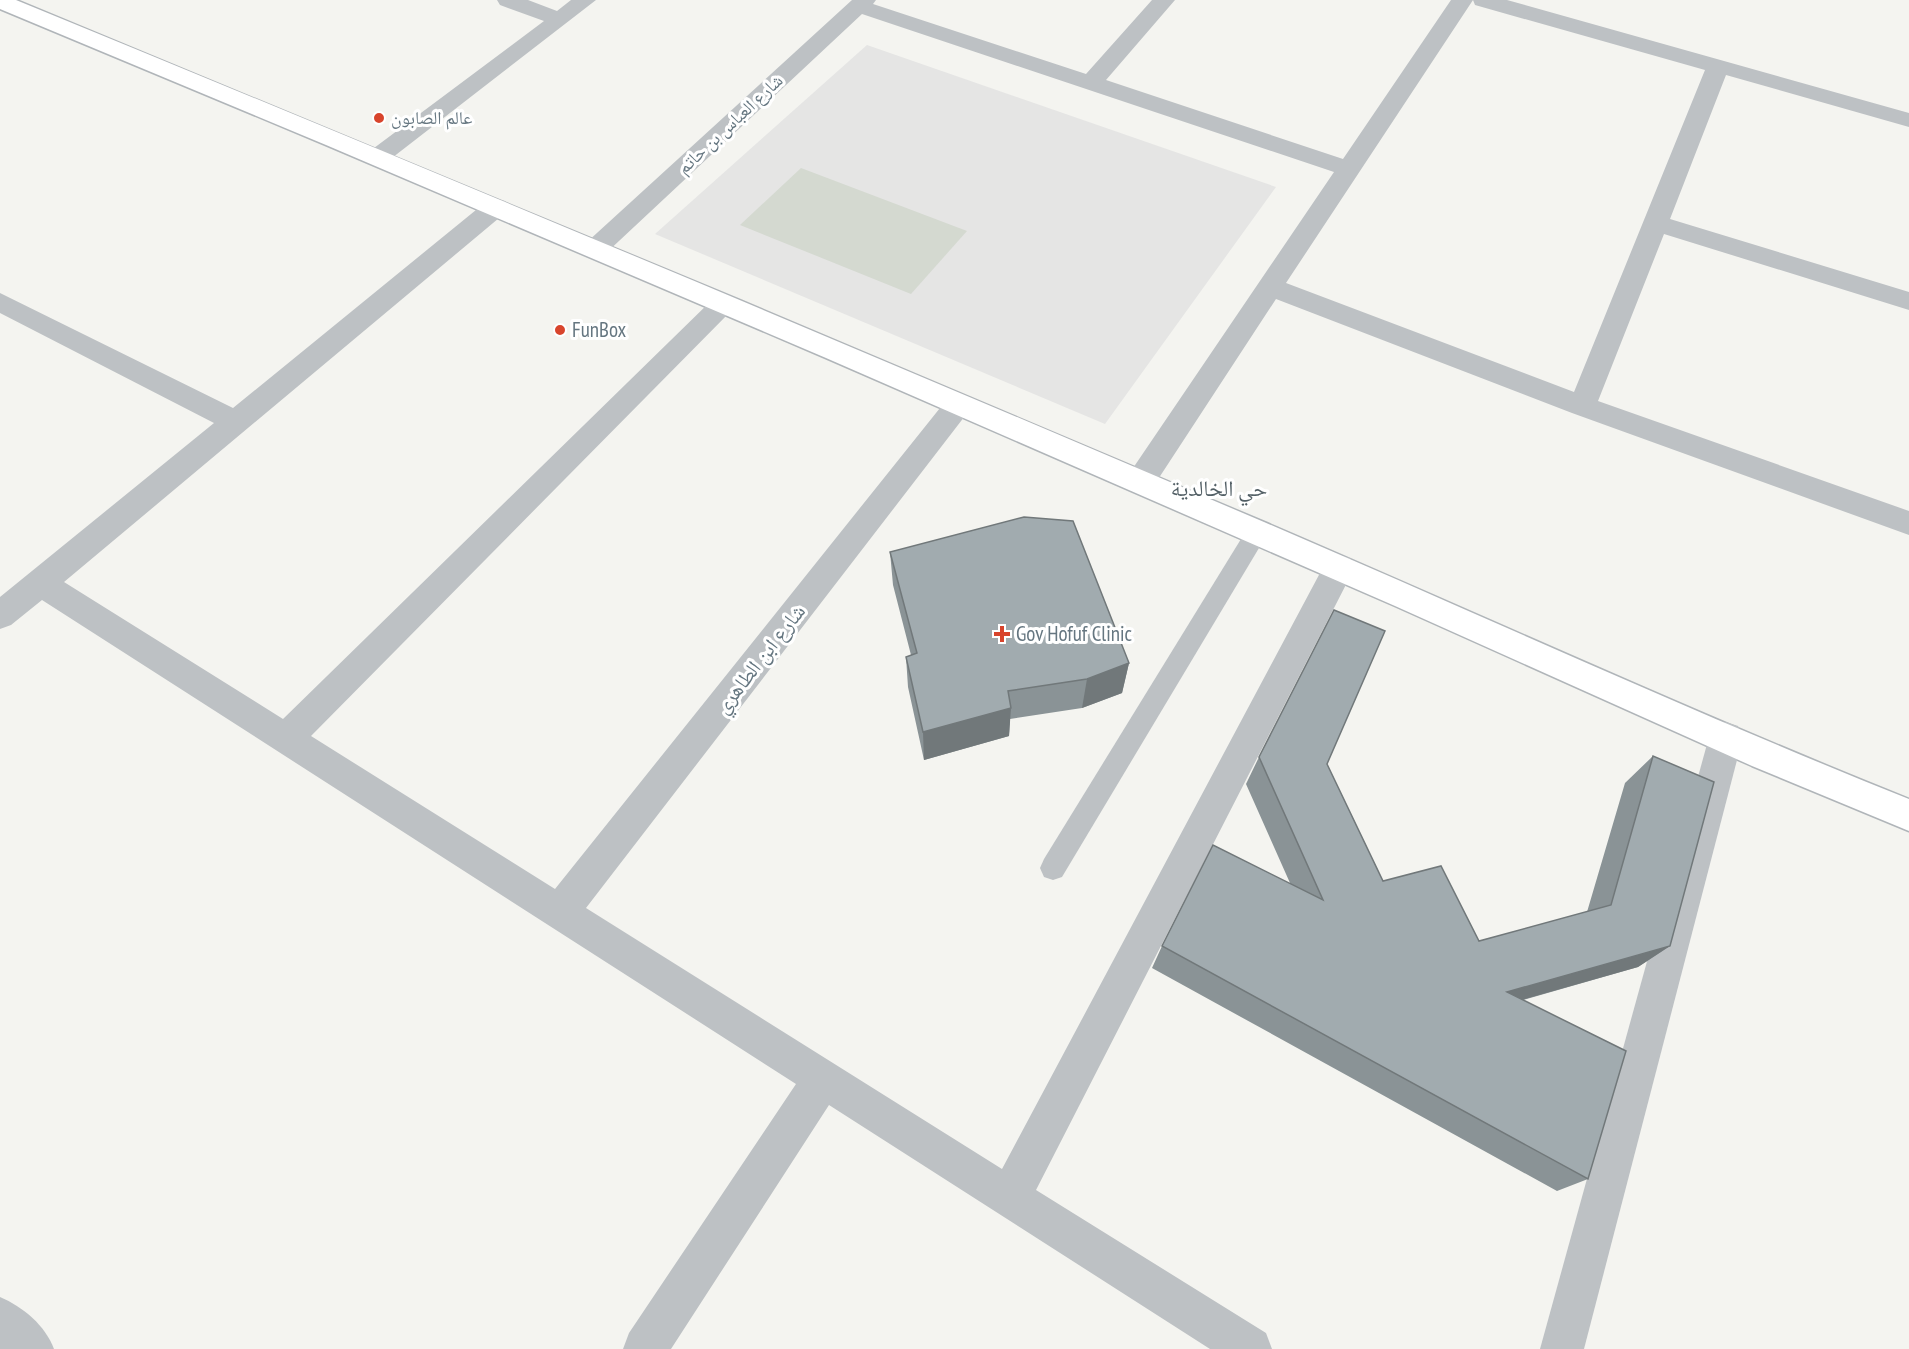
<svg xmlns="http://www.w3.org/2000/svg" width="1909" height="1349" font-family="'PT Sans Narrow','Noto Naskh Arabic',sans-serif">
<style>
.built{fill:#e5e5e4}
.green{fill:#d4d9d0}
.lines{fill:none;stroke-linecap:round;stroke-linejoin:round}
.secondary-casing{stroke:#b0b5b9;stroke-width:3}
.lane{fill:#bdc1c4;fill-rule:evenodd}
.street{fill:#bdc1c4;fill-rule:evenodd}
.secondary{fill:#fff;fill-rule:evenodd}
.wall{fill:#8a9396}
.shaded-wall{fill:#71787a}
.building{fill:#a1abaf;stroke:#71787a;stroke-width:1.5}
.poi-dot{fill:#d8442c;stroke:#fff;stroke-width:2}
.labels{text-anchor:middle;stroke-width:6;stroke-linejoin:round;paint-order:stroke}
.far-poi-label{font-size:18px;fill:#657680;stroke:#fff;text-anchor:start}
.far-street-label{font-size:18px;fill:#657680;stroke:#fff}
.poi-label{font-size:21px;fill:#657680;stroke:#fff;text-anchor:start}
.street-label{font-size:21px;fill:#657680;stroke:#fff}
.neighbourhood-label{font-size:22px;fill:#525f65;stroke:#fff}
</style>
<rect width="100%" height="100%" fill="#f4f4f0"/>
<polygon class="built" points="867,45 1276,187 1105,424 655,234"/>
<polygon class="green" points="801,168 967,231 911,294 740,225"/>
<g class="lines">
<g class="secondary-casing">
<path id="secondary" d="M0,0h16c418,171 833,345 1248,522 215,92 427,190 645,277v32l-157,-65 -357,-160 -569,-248 -500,-213 -326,-136z"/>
</g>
<polygon class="lane" points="1257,523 1265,526 1268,532 1265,538 1062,877 1053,880 1044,877 1040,868 1044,859 1249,526"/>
<g class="street">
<polygon points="497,0 528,0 557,11 571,0 596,0 388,161 379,163 370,161 367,156 370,151 544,21 500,5"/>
<path d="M852,0h24l-3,4 213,70 66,-74h23l-69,80 237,79 108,-159h56l402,113v14l-183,-52 -56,144 239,73v18l-245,-76 -66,167 311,110v24l-337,-122 -296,-114 -125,191 -11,3 -11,-3 -4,-8 4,-8 205,-302 -472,-158 -258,241 -9,3 -9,-3 -4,-6 4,-6zM1473,0l2,5 230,65 -131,322 -288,-109z"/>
<polygon points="496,199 505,201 509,207 505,213 64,582 283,719 714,298 723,295 732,298 736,304 732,310 311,736 555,889 948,398 958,395 968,398 972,405 968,412 586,908 1002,1169 1328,558 1339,555 1350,558 1355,567 1036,1190 1266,1333 1272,1349 1210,1349 829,1105 671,1349 623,1349 629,1333 796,1084 42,600 11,625 0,629 0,597 214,423 0,313 0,293 233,408 487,201"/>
<polygon points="1726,722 1738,726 1743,737 1584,1349 1540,1349 1709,737 1714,726"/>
<path d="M0,1297c23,10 45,28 54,52h-54z"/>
</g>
<use href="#secondary" class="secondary"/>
</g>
<g class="wall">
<polygon points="890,552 1129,663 1122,693 1082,708 1010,719 1009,736 924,760 908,687 906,657 911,655 893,585"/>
<polygon points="1653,756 1670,946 1638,967 1523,1000 1588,1179 1557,1191 1152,968 1162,946 1290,883 1246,784 1259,757 1327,764 1383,881 1479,941 1587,912 1625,783"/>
</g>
<g class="shaded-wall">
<polygon points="1129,663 1122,693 1082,708 1087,679"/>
<polygon points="1011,708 1009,736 924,760 923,732"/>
<polygon points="1670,946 1638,967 1483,1011 1507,992"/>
</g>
<g class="building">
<polygon points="1024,517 1073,521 1129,663 1087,679 1008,691 1011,708 923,732 906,657 917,653 890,552"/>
<polygon points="1334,610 1385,631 1327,764 1383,881 1441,866 1479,941 1611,905 1653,756 1714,782 1670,946 1507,992 1626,1051 1588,1179 1162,946 1213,845 1323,900 1259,757"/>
</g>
<g class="poi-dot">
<circle cx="379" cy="118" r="6"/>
<circle cx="560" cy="330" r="6"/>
<path d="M999 625h6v6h6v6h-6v6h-6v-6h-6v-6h6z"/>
</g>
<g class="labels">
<g class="far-poi-label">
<text x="391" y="124">عالم الصابون</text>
</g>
<g class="far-street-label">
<text transform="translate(730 124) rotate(-43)" y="6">شارع العباس بن حاتم</text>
</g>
<g class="poi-label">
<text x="572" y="337">FunBox</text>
<text x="1016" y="641">Gov Hofuf Clinic</text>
</g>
<g class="street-label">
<text transform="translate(760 659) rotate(-52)" y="7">شارع ابن الطاهري</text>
</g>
<g class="neighbourhood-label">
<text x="1219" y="496">حي الخالدية</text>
</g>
</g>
</svg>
